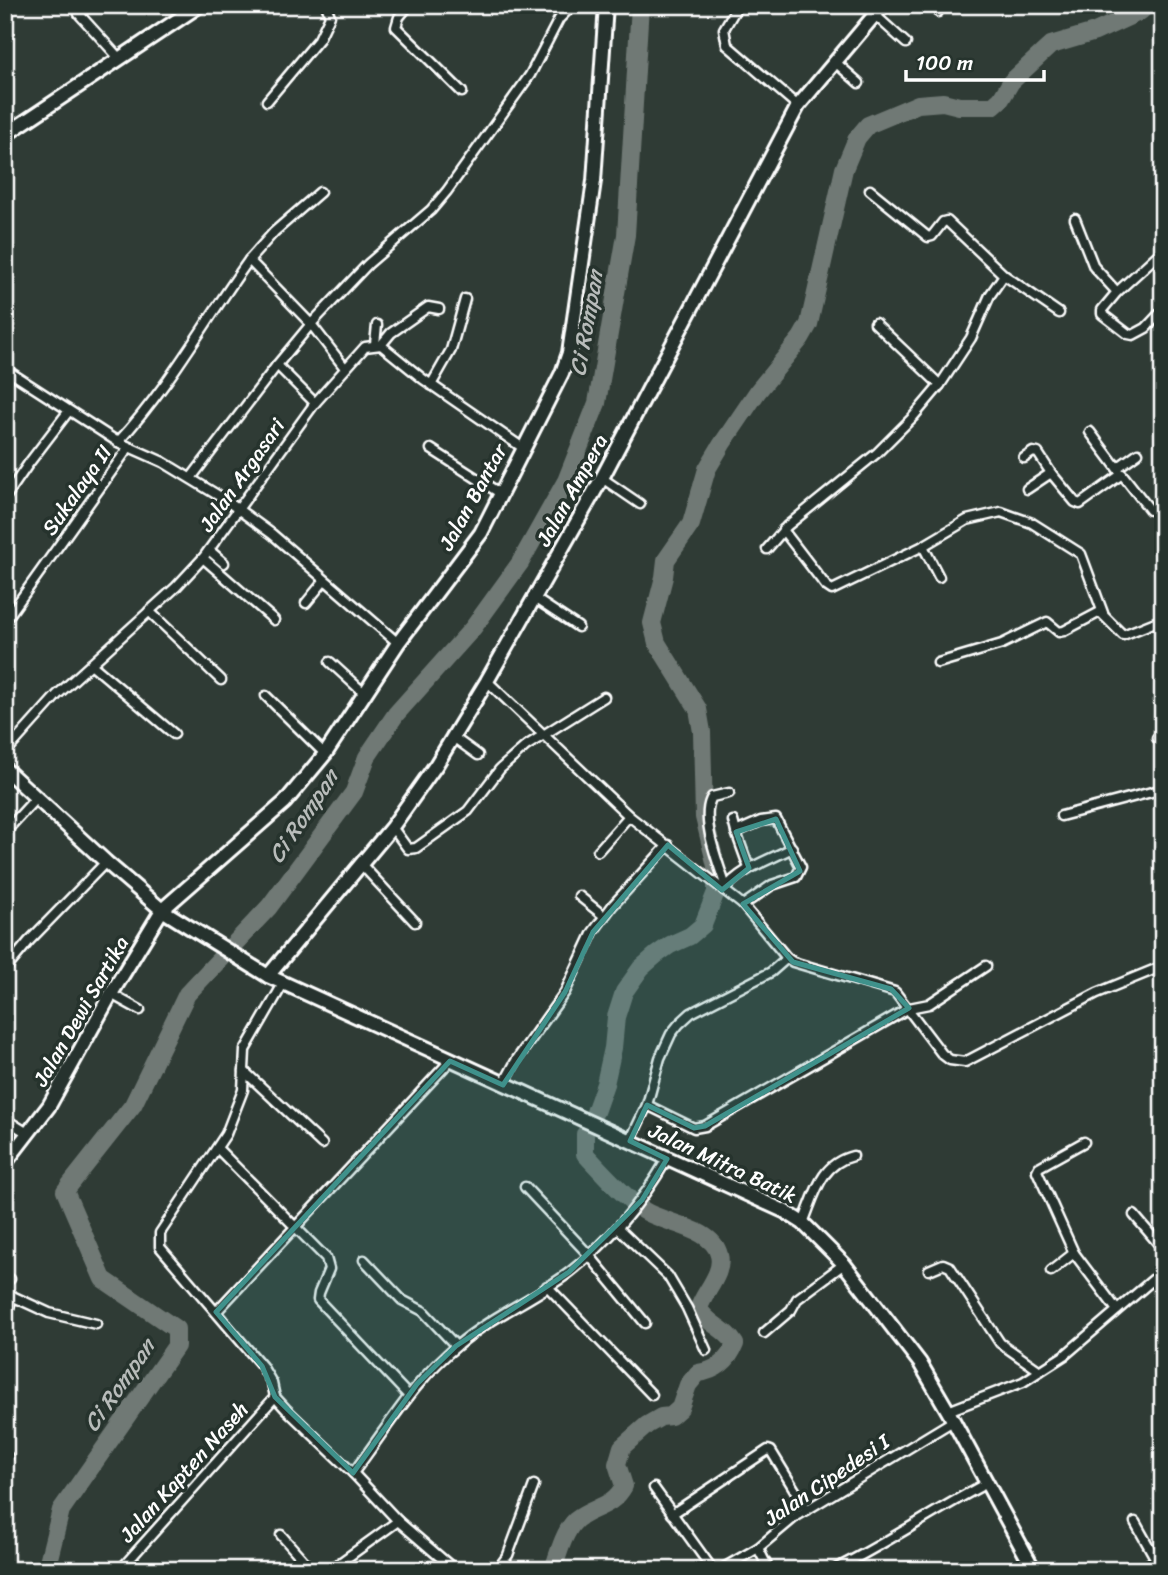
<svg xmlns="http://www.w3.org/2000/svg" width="1168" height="1575" font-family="Sriracha,sans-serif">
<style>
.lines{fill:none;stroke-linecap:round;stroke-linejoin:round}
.river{stroke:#707975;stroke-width:18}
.street-casing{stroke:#fff;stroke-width:13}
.secondary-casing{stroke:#fff;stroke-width:18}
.highway-casing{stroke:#fff;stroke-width:19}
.street{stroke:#26332d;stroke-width:8}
.secondary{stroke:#26332d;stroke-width:12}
.highway{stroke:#26332d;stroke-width:14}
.marked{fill:#3f918b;fill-opacity:0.2;stroke:#3f918b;stroke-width:5;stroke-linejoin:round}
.labels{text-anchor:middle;stroke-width:7;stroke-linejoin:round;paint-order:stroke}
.street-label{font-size:21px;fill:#fff;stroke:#26332d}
.water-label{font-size:23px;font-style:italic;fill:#b8bcba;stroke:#26332d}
</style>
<rect width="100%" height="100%" fill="#2f3b35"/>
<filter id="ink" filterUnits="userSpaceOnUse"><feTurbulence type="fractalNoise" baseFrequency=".0143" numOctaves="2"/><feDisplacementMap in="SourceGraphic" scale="14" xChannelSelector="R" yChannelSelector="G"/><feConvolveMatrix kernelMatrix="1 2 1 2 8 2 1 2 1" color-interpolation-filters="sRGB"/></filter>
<g filter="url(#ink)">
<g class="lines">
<g class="river">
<polyline points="595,1112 605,1084 613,1048 616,1017 624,992 641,968 656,955 670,945 690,936 703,925 716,892 716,866 704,817 702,732 698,709 657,643 652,623 664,577 666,560 691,524 707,469 722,444 758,391 801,338 809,324 844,169 857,138 868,125 918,104 943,102 959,106 993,106 1001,99 1011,82 1051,45 1095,32 1141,11 1147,5"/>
<polyline points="46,1570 61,1510 176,1346 176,1329 103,1279 65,1191 133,1105 187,994 269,907 354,792 367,757 396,714 473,628 520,563 566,481 597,403 626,235 640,5"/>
<path d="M553,1570c5,-15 11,-39 23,-50 18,-14 36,-12 48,-34l-7,-22 5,-17 25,-22 14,-8 10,-1 9,-8 8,-23 10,-12c18,-2 31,-13 37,-29 -9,-16 -29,-20 -36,-36 5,-16 25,-35 20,-53 -6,-28 -55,-31 -76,-45 -21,-15 -40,-37 -58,-56v-20"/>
</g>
<g class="street-casing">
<g id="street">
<polyline points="89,5 79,14 119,58"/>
<polyline points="174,5 184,15"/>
<polyline points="409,5 399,17 396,27 462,92"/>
<polyline points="738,5 724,29 727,45 798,106"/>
<polyline points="931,5 938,12"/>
<polyline points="875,15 906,43"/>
<polyline points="834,61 859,83"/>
<polyline points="267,101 319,39 330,16 326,5"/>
<polyline points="870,190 928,237 932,236 943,222 947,221 1004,275 1059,313"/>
<polyline points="1075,219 1094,267 1117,292 1102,310 1102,314 1128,334 1133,335 1146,328 1163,310"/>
<polyline points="249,260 274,232 320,192"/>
<polyline points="1117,292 1163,250"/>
<polyline points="875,323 940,385"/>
<polyline points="375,344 377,325"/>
<polyline points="381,345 391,333 428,307 439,309"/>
<polyline points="277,365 315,403"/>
<polyline points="5,369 118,442 163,462 224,499 272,534 398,643"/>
<polyline points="431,385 451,350 465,299"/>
<polyline points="1090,432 1117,468"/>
<path d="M118,442c51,-55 87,-121 131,-182l62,64 34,44"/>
<polyline points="431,449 501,494"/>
<polyline points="1024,458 1033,452 1038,453 1051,473"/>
<polyline points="1119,471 1117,468 1138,453"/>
<polyline points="191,478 277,365 311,324 368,264 431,210 447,191 530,75 559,19 573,5"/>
<polyline points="602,478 640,504"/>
<polyline points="1027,489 1051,473 1075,502 1080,504 1122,474 1150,510 1163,509"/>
<polyline points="5,498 29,463 68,412"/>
<polyline points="783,530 826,586 832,590 923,546 967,520 1001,512 1032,523 1081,554 1103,613"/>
<polyline points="923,546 939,577"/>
<polyline points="767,549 787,526 877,453 913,417 940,385 971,338 990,295 1004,275"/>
<polyline points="209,550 224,563"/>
<polyline points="203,558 274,620"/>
<polyline points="534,598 578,627"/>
<polyline points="306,603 324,581"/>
<polyline points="149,611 221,680"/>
<polyline points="5,621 129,447"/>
<polyline points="330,662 365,694"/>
<polyline points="938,663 1002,644 1047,622 1059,632 1064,631 1100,612 1123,635 1163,619"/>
<polyline points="91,664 174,734"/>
<polyline points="487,681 629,816 743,905 787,958 793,962 895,992 942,1054 950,1060 965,1062 1097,993 1163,966"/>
<polyline points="266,696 325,754"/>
<polyline points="453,737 478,755"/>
<polyline points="1157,738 1163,745"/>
<polyline points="5,753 57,695 176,587 203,558 315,403 365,347 381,345 423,379 523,448"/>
<polyline points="1061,816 1163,789"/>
<polyline points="733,821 736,832 761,821 776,819 801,867 796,877 772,885 743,905"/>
<polyline points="392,827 408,849 416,848 468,811 500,769 526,746 604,697"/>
<polyline points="5,832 36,798"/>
<polyline points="736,832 749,868"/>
<polyline points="598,851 629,816"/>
<polyline points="361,864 415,922"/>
<path d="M726,887c-7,-22 -27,-70 -14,-90l17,-4"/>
<path d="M724,890c17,-22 44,-29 68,-42"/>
<polyline points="579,896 604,916"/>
<polyline points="5,970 29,941 106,862"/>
<polyline points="283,984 245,1050 243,1090 226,1134 160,1233 160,1247 262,1366 272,1383 275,1397 286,1409 353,1473 398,1521 455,1570"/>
<polyline points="111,994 140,1010"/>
<polyline points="244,1071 322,1144"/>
<polyline points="503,1085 517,1059 565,992 593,932 613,905 668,845"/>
<polyline points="647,1105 694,1128 705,1126 909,1008 929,1004 986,966"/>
<polyline points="5,1119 29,1134"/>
<polyline points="630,1141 647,1105 660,1058 671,1034 679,1024 691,1013 771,972 787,958"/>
<polyline points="1084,1142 1039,1167 1037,1171 1074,1253 1117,1310"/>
<polyline points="217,1148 326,1258 329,1269 319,1293 318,1300 408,1395"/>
<polyline points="525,1187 589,1255 645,1323"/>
<polyline points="1134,1215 1163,1249"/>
<path d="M803,1223c12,-29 17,-59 50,-67"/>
<polyline points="618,1228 668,1276 687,1308 706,1350"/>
<polyline points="364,1260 402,1300 423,1311 456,1346"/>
<polyline points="929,1270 943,1264 950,1267 1000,1343 1040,1371"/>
<polyline points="1051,1271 1074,1253"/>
<polyline points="5,1276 10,1279"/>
<polyline points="547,1286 652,1395"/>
<polyline points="216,1312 450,1061"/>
<polyline points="5,1324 12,1296 49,1313 96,1324"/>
<polyline points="764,1333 791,1310 797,1299 844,1264"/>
<polyline points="948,1411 1023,1382 1065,1355 1163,1271"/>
<polyline points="5,1456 8,1457"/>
<path d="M353,1473c34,-44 61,-93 105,-128 34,-29 76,-46 112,-73 41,-32 71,-68 97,-113"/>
<polyline points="654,1488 713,1570"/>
<polyline points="672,1514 768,1450 771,1451 807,1510"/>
<polyline points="1135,1522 1158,1563"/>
<polyline points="281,1535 312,1570"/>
<polyline points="758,1548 769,1570"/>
<polyline points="120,1570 275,1397"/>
<polyline points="330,1570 398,1521"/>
<polyline points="497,1570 508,1555 534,1485"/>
<polyline points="720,1570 758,1548 795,1517 953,1421"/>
<path d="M833,1570c53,-26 102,-60 154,-87"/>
</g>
</g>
<g class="secondary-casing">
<g id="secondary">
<polyline points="5,135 200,5"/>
<polyline points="5,769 106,862 162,910 268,976 784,1211 803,1223 844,1264 920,1363 948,1411 1034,1570"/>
<polyline points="268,976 392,827 436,765 487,681 602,478 798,106 883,5"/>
<polyline points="5,1163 49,1106 111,994 162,910 285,802 325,754 398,643 481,533 562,373 569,353 594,181 606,5"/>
</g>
</g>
<g class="highway-casing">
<polyline id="highway" points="1144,1570 1163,1560"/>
</g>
<use href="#street" class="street"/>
<use href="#secondary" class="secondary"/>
<use href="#highway" class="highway"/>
</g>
</g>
<path class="marked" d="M776,819l24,52 -57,33 50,58 98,27 18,19 -204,118 -11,2 -47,-23 -17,36 37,18 -25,41 -73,72 -113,74 -39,38 -64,89 -78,-76 -13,-31 -46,-54 234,-251 53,24 62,-93 28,-60 75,-87 54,45 27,-22 -13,-36z"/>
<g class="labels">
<g class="street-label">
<text transform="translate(242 475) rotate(-55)" y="7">Jalan Argasari</text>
<text transform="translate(77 490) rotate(-55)" y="7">Sukalaya II</text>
<text transform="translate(572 490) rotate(-61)" y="7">Jalan Ampera</text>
<text transform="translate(473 497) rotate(-61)" y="7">Jalan Bantar</text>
<text transform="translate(81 1011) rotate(-60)" y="7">Jalan Dewi Sartika</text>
<text transform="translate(723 1163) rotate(25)" y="7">Jalan Mitra Batik</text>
<text transform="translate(184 1472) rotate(-48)" y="7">Jalan Kapten Naseh</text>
<text transform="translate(827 1480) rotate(-34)" y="7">Jalan Cipedesi I</text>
</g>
<g class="water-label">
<text transform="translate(586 323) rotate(-80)" y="8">Ci Rompan</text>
<text transform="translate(303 816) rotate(-56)" y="8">Ci Rompan</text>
<text transform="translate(119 1385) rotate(-55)" y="8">Ci Rompan</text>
</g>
</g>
<rect width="1168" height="1575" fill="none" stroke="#26332d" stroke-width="28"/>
<rect x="14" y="14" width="1140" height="1547" fill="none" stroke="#fff" stroke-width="2.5" filter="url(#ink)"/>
<path d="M906 70v10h138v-10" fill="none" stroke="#ffffff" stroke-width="3.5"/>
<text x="916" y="70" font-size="21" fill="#ffffff" stroke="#26332d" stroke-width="5" paint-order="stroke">100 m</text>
</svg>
